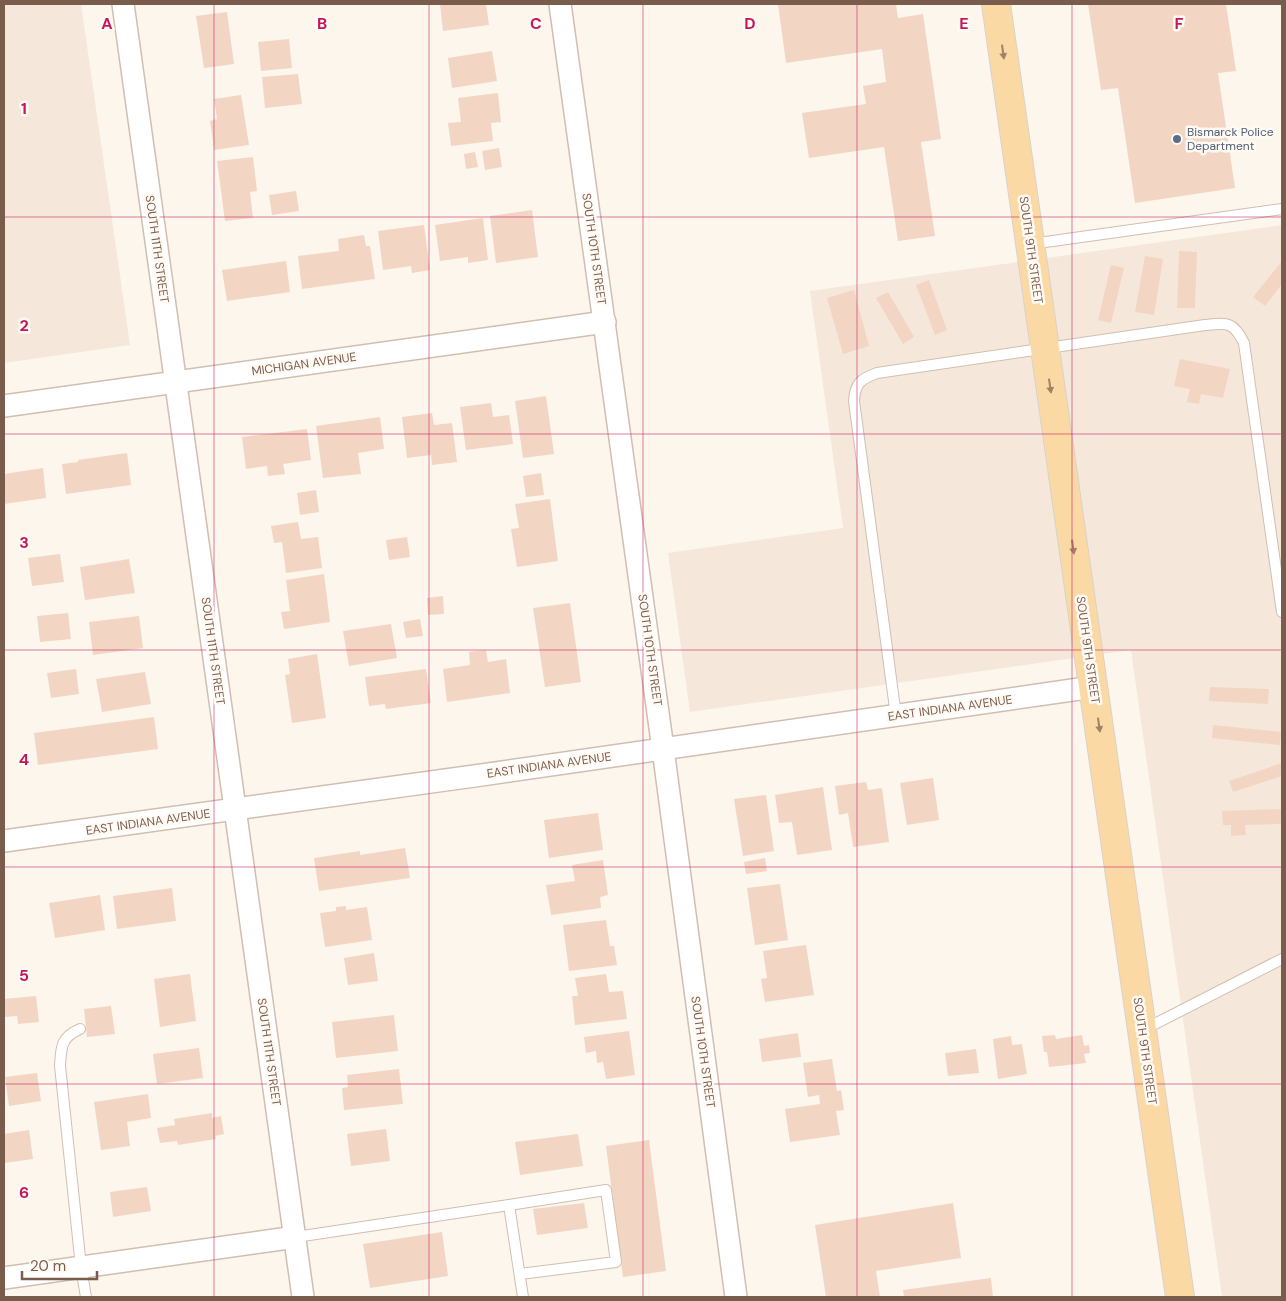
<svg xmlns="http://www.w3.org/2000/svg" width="1286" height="1301" font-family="'DM Sans',sans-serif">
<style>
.residential{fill:#f5e8da}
.building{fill:#f3d5c3}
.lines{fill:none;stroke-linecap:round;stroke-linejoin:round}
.service-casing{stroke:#d1beb0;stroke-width:12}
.minor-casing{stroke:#d1beb0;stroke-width:24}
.primary-casing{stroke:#dad1cd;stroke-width:30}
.service{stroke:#fff;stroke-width:10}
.minor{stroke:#fff;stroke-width:21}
.primary{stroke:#fbd9a5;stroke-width:28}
.oneway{fill:#a18267}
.grid{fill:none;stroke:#c2185b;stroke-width:1;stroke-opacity:0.55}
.service-dot{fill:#5c6f8a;stroke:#fffaf3;stroke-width:2}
.labels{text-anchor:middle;stroke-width:5;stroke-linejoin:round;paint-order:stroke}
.service-label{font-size:12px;fill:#4e5e75;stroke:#fffaf3;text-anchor:start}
.street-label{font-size:12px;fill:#7a5c4d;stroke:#fffaf3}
.grid-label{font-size:16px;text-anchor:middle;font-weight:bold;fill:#c2185b;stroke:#fffaf3;stroke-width:5;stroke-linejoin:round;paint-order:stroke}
</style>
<rect width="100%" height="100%" fill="#fdf6ec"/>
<g class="residential">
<polygon points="4,4 81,4 130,345 4,363"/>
<polygon points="1282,225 1282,1297 1222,1297 1131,650 690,712 668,553 843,528 810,291"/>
</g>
<g class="building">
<polygon points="440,4 486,4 489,25 443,31"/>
<polygon points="778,4 896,4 898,18 923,14 941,139 921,142 935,236 898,241 884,147 809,158 802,113 866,104 863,86 886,82 882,49 786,63"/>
<polygon points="1088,4 1226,4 1236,71 1218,73 1235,188 1135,203 1118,88 1101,90"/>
<polygon points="227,12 234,64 204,68 196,16"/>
<polygon points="289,39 292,68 261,71 258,42"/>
<polygon points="492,51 497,81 452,88 448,58"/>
<polygon points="298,74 302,104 265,108 262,77"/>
<polygon points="498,93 501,122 491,123 493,141 451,146 448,123 461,122 458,98"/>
<polygon points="241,95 249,145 214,150 210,121 217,119 214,99"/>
<polygon points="499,148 502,167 485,170 482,151"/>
<polygon points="475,152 478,167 466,169 464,154"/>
<polygon points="253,157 257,191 250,192 253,218 225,221 217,161"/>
<polygon points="296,191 299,211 272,215 269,195"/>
<polygon points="532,210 538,257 496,263 490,216"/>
<polygon points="483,218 488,260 468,263 468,257 440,261 435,225"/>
<polygon points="424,225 430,270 412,273 411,266 383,270 378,231"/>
<polygon points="364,235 366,246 370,246 375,279 302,289 298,256 339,251 338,239"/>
<polygon points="1179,251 1197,252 1195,308 1177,308"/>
<polygon points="1145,256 1163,259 1154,315 1135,312"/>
<polygon points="286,261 290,292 227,301 222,270"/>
<polygon points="1282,261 1282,284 1265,306 1253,297"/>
<polygon points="1111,265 1124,268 1111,323 1098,320"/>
<polygon points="929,280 947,330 935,335 916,285"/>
<polygon points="854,290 869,346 843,354 827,298"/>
<polygon points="888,292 914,337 903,344 876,298"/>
<polygon points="1180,359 1230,369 1223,398 1201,394 1199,404 1187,402 1190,389 1174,386"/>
<polygon points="546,396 554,454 523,458 515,401"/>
<polygon points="491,403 493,417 509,415 513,444 466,450 460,407"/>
<polygon points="432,413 434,425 452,423 457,462 432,465 431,455 407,458 402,417"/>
<polygon points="380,417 384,449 358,453 361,474 323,478 316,426"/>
<polygon points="307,429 311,460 283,464 285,474 268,476 267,466 246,469 242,437"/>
<polygon points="127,453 131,485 66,494 62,464 78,462 78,460"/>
<polygon points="43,468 46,498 4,504 4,474"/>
<polygon points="541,473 544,495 526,497 523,476"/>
<polygon points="316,490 319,512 300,515 297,493"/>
<polygon points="550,499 558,561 517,567 511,529 519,528 515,504"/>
<polygon points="298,522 301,539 318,537 322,568 286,573 282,542 274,543 271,526"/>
<polygon points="407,537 410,557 389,560 386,540"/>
<polygon points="60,554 64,582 32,586 28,558"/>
<polygon points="129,559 135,593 85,600 80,567"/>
<polygon points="324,574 330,622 284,629 281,612 290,611 286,580"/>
<polygon points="443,596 444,614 428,615 427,598"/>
<polygon points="570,603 581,682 545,687 533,608"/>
<polygon points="68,613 71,639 40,642 37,616"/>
<polygon points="139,616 143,648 93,655 89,622"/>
<polygon points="420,619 423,636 406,638 403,622"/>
<polygon points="391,624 397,658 349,666 343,631"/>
<polygon points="486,650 488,662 506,659 510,693 447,702 443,669 470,665 469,652"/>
<polygon points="317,654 326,718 292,723 285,675 290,674 288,659"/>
<polygon points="76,669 79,694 51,698 47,673"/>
<polygon points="426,669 431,703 386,709 385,704 369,706 365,677"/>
<polygon points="145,672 151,704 102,712 96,679"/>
<polygon points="1210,687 1269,689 1268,704 1209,701"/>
<polygon points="154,717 158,749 38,765 34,733"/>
<polygon points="1213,725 1281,732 1280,745 1212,738"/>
<polygon points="1282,763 1282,776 1233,792 1229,781"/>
<polygon points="933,778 939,820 907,825 900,783"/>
<polygon points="866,782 868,790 882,788 889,842 853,847 848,813 839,815 835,786"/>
<polygon points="823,787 832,850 797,855 792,822 779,823 775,795"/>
<polygon points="766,795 774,851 743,856 734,799"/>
<polygon points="1282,809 1282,824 1245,825 1246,835 1231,836 1231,825 1223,825 1222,811"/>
<polygon points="598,813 603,850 549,858 544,820"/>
<polygon points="405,848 410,878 319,891 314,858 360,851 360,855"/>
<polygon points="765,858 767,871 746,874 744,862"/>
<polygon points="603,860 608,895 600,897 601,908 551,915 546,885 575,881 572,865"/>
<polygon points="780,884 788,940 755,945 747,888"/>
<polygon points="172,888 176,921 117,929 113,896"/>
<polygon points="100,895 105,930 55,938 49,903"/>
<polygon points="346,906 346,910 367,907 372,940 325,947 320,913 336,911 336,907"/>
<polygon points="606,920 610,946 614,946 617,965 569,971 563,925"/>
<polygon points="806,945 814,995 765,1002 761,979 767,978 763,951"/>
<polygon points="374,953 378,981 348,985 344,958"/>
<polygon points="190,974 196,1021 160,1027 154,979"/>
<polygon points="606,974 609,992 623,991 627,1019 575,1025 572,996 578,996 575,978"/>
<polygon points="36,996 39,1022 18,1024 17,1016 5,1017 4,999"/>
<polygon points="111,1006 115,1034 87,1037 84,1009"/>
<polygon points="394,1015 398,1051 336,1058 332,1022"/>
<polygon points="629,1031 635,1075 606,1079 603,1062 597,1063 596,1051 586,1053 584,1037"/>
<polygon points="798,1033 801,1057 762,1062 759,1039"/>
<polygon points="1055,1035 1056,1039 1082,1035 1084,1046 1089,1045 1090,1053 1084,1054 1086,1063 1049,1067 1047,1052 1044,1052 1042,1036"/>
<polygon points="1011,1036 1012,1045 1022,1044 1027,1074 998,1079 993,1039"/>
<polygon points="199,1048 203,1078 157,1084 153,1054"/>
<polygon points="976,1049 979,1073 948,1076 945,1053"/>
<polygon points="832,1059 837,1091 841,1090 844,1110 836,1111 840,1135 790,1142 785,1109 820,1104 819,1095 808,1097 803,1063"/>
<polygon points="399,1069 403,1104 344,1110 342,1088 348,1087 347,1075"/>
<polygon points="37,1073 41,1101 9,1106 5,1077"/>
<polygon points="148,1094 151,1118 127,1122 130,1146 101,1150 94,1102"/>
<polygon points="212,1113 212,1118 221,1116 224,1134 215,1136 216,1139 178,1145 177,1141 160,1143 157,1128 175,1125 174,1119"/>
<polygon points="386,1129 390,1161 351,1166 347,1134"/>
<polygon points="29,1130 33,1159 4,1163 4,1134"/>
<polygon points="578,1134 583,1166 520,1175 515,1142"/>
<polygon points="649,1140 666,1271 623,1277 606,1146"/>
<polygon points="147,1187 151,1211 113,1217 110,1192"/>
<polygon points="584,1203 588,1228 537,1235 533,1209"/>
<polygon points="953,1203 961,1258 876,1271 880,1297 826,1297 815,1225"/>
<polygon points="442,1232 448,1276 370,1288 363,1244"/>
<polygon points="991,1278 993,1297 904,1297 903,1290"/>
</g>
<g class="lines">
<g class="service-casing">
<g id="service">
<polyline points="1031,244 1282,209"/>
<path d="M896,716l-42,-315c1,-18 7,-22 23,-28l328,-48c22,-2 28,-4 39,18l38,269"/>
<path d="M80,1029c-19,8 -19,18 -20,37l21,201 5,30"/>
<polyline points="1143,1030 1282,959"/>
<polyline points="509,1205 606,1190 616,1262 520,1274"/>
<polyline points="296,1237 509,1205 523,1297"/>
</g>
</g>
<g class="minor-casing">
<g id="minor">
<polyline points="123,4 303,1297"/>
<polyline points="560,4 663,749 736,1297"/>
<polyline points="4,406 605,322"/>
<path d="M4,841c363,-49 727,-101 1089,-154"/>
<polyline points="4,1278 296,1237"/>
</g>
</g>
<g class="primary-casing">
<polyline id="primary" points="996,4 1180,1297"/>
</g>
<use href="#service" class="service"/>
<use href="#minor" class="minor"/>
<use href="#primary" class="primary"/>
</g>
<defs><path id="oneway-solid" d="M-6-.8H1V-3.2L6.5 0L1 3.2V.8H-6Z" transform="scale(1.25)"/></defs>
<g class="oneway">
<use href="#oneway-solid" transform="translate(1003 52) rotate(82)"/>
<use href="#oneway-solid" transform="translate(1050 386) rotate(82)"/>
<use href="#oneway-solid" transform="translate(1073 547) rotate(82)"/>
<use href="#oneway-solid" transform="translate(1099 725) rotate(82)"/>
</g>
<path class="grid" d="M214,4v1293M429,4v1293M643,4v1293M857,4v1293M1072,4v1293M4,217h1278M4,434h1278M4,650h1278M4,867h1278M4,1084h1278"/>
<circle class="service-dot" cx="1177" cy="139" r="5"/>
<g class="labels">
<g class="service-label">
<text x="1187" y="136">Bismarck Police<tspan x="1187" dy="14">Department</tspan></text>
</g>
<g class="street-label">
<text transform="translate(157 249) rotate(82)" y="4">SOUTH 11TH STREET</text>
<text transform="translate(594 249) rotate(82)" y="4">SOUTH 10TH STREET</text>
<text transform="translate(1031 250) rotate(82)" y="4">SOUTH 9TH STREET</text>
<text transform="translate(304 364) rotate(-8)" y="4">MICHIGAN AVENUE</text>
<text transform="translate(650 650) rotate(82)" y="4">SOUTH 10TH STREET</text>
<text transform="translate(1088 650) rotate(82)" y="4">SOUTH 9TH STREET</text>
<text transform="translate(213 651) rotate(82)" y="4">SOUTH 11TH STREET</text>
<text transform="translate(950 708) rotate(-8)" y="4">EAST INDIANA AVENUE</text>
<text transform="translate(549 765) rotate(-8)" y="4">EAST INDIANA AVENUE</text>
<text transform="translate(148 822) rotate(-8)" y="4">EAST INDIANA AVENUE</text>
<text transform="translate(1145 1051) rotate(82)" y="4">SOUTH 9TH STREET</text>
<text transform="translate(269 1052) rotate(82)" y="4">SOUTH 11TH STREET</text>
<text transform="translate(703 1052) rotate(82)" y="4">SOUTH 10TH STREET</text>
</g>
</g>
<g class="grid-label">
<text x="107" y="29">A</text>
<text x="322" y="29">B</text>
<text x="536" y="29">C</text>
<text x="750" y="29">D</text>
<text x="964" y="29">E</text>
<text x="1179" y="29">F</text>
<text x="24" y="114">1</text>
<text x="24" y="331">2</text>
<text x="24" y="548">3</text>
<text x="24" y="765">4</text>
<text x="24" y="981">5</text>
<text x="24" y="1198">6</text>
</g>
<rect width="1286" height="1301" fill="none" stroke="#7a5c4d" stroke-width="10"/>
<path d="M22 1271v8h75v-8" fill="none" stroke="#7a5c4d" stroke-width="2.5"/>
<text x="30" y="1271" font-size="15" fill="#7a5c4d" stroke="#fffaf3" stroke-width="4" paint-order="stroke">20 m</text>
</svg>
